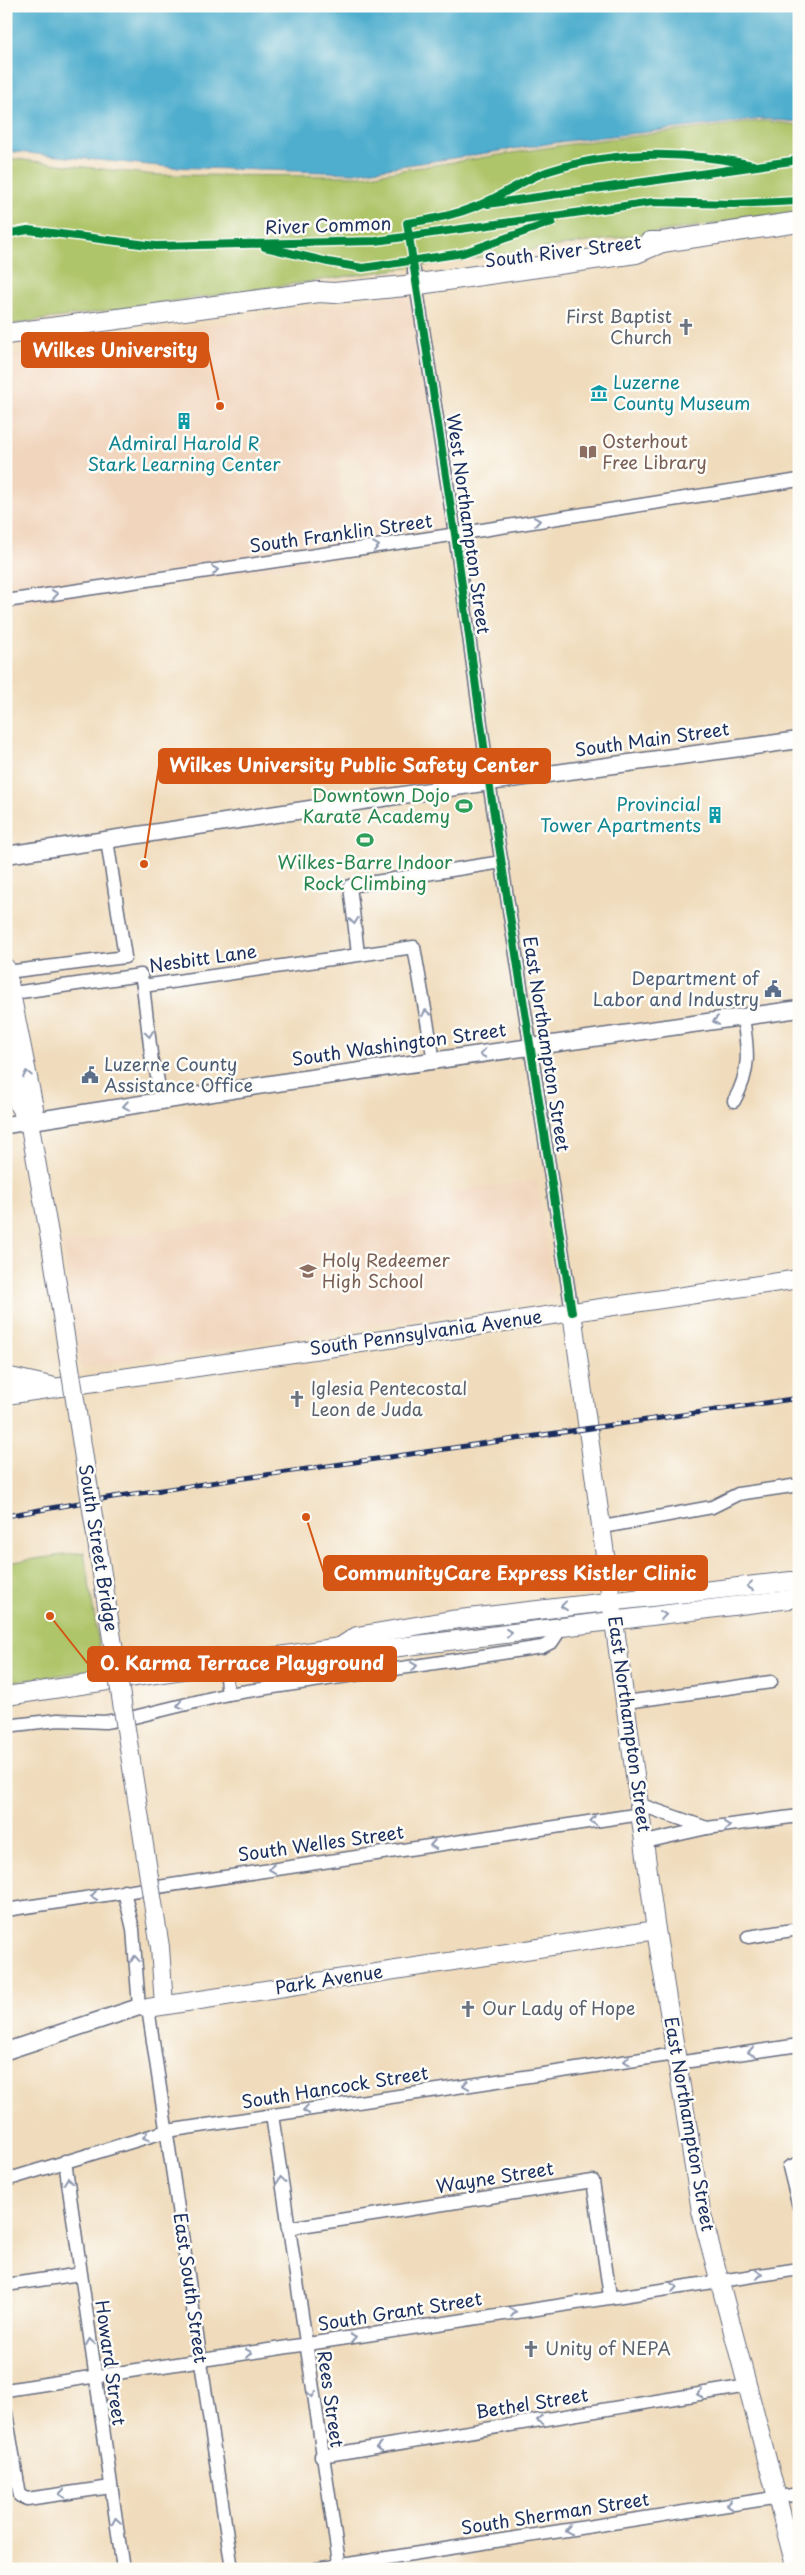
<svg xmlns="http://www.w3.org/2000/svg" width="805" height="2575" font-family="'Playpen Sans',sans-serif">
<style>
.built{fill:#f1d5bd}
.green{fill:#afc56a;stroke:#657a64}
.water{fill:#4faece;stroke:#356e96}
.lines{fill:none;stroke-linecap:round;stroke-linejoin:round}
.minor-casing{stroke:#666c7f;stroke-width:15}
.tertiary-casing{stroke:#666c7f;stroke-width:19}
.secondary-casing{stroke:#666c7f;stroke-width:20}
.primary-casing{stroke:#666c7f;stroke-width:22}
.minor{stroke:#fff;stroke-width:12}
.tertiary{stroke:#fff;stroke-width:16}
.secondary{stroke:#fff;stroke-width:18}
.primary{stroke:#fff;stroke-width:20}
.rail-casing{stroke:#1b2f5e;stroke-width:5}
.rail{stroke:#fdfcf7;stroke-width:3;stroke-dasharray:9;stroke-linecap:butt}
.secondary-bridge-casing{stroke:#666c7f;stroke-width:20;stroke-linecap:butt}
.secondary-bridge{stroke:#fff;stroke-width:18}
.cycleway-casing{stroke:#fdfcf7;stroke-width:11}
.cycleway{stroke:#00873e;stroke-width:8}
.oneway{stroke:#8d97ae}
.labels{text-anchor:middle;stroke-width:5;stroke-linejoin:round;paint-order:stroke}
.street-label{font-size:18px;fill:#1b2f5e;stroke:#fdfcf7}
.worship-label{font-size:18px;fill:#5b616d;stroke:#fdfcf7;text-anchor:start}
.culture-label{font-size:18px;fill:#0d838f;stroke:#fdfcf7;text-anchor:start}
.education-label{font-size:18px;fill:#785e54;stroke:#fdfcf7;text-anchor:start}
.leisure-label{font-size:18px;fill:#27864d;stroke:#fdfcf7;text-anchor:end}
.service-label{font-size:18px;fill:#4e5e75;stroke:#fdfcf7;text-anchor:end}
.leader{fill:none;stroke:#d45514;stroke-width:2}
.callout-dot{fill:#d45514;stroke:#fdfcf7;stroke-width:2}
.callout{fill:#d45514;stroke:#d45514;stroke-width:2}
.callout-label{font-size:19px;text-anchor:middle;font-weight:bold;fill:#fff}
</style>
<rect width="100%" height="100%" fill="#fdfcf7"/>
<filter id="ink" filterUnits="userSpaceOnUse"><feTurbulence type="fractalNoise" baseFrequency=".02" numOctaves="2"/><feDisplacementMap in="SourceGraphic" scale="10" xChannelSelector="R" yChannelSelector="G"/><feConvolveMatrix kernelMatrix="1 2 1 2 8 2 1 2 1" color-interpolation-filters="sRGB"/></filter>
<filter id="wash" filterUnits="userSpaceOnUse"><feTurbulence type="fractalNoise" baseFrequency=".0096" numOctaves="4" result="noise"/><feDisplacementMap in="SourceGraphic" scale="20" xChannelSelector="R" yChannelSelector="G"/><feGaussianBlur stdDeviation="1.12" result="paint"/><feColorMatrix in="noise" values="0 0 0 0 0 0 0 0 0 0 0 0 0 0 0 0 0 1.4 0 .05"/><feComposite in="paint" operator="in"/></filter>
<g filter="url(#wash)">
<rect width="100%" height="100%" fill="#f0dcbc"/>
<g class="built">
<polygon points="419,293 453,540 377,553 362,457 337,461 350,557 6,608 6,356"/>
<polygon points="537,1180 555,1299 81,1368 62,1243"/>
</g>
<g class="green">
<polygon points="763,121 799,125 799,212 6,325 6,158 155,175 363,176 584,142"/>
<polygon points="84,1552 103,1669 6,1683 6,1563"/>
</g>
<polygon class="water" points="6,6 799,6 799,122 762,119 567,141 354,173 169,167 6,151"/>
</g>
<g filter="url(#ink)">
<g class="lines">
<g class="minor-casing">
<g id="minor">
<polyline points="414,271 455,534 489,782 572,1312"/>
<polyline points="6,601 444,536 799,480"/>
<polyline points="358,954 350,886 502,862"/>
<polyline points="7,972 125,957 107,840"/>
<polyline points="143,986 152,1062 156,1070 161,1100"/>
<polyline points="6,994 141,975 143,986 414,947 434,1061"/>
<path d="M734,1101c17,-30 14,-51 9,-84"/>
<polyline points="603,1527 712,1507 738,1494 799,1485"/>
<polyline points="224,1663 228,1694"/>
<polyline points="626,1702 771,1682"/>
<polyline points="6,1726 58,1720 105,1722 134,1717 228,1694 542,1647 552,1642 562,1627"/>
<polyline points="641,1805 707,1828"/>
<polyline points="645,1842 707,1828 799,1816"/>
<polyline points="124,1891 133,1929 139,2007"/>
<polyline points="6,1910 641,1814"/>
<polyline points="748,1937 799,1929"/>
<polyline points="148,2008 232,2569"/>
<polyline points="677,2063 799,2045"/>
<polyline points="272,2115 340,2569"/>
<polyline points="65,2161 123,2569"/>
<polyline points="799,2163 789,2167 799,2207"/>
<polyline points="6,2180 167,2131 675,2054"/>
<polyline points="288,2228 593,2181 610,2296"/>
<polyline points="6,2285 80,2274"/>
<polyline points="6,2390 799,2269"/>
<polyline points="6,2413 20,2496 27,2499 111,2487"/>
<polyline points="321,2456 748,2386"/>
<polyline points="316,2569 799,2494"/>
</g>
</g>
<g class="tertiary-casing">
<g id="tertiary">
<polyline points="6,855 489,782 799,740"/>
<polyline points="6,1125 290,1081 799,1009"/>
<polyline points="6,2051 139,2007 148,2008"/>
</g>
</g>
<g class="secondary-casing">
<g id="secondary">
<polyline points="6,968 34,1108 29,1121"/>
<polyline points="6,1043 19,1106 29,1121 51,1245"/>
<polyline points="572,1312 656,1930 701,2211 796,2569"/>
<polyline points="6,1376 51,1386"/>
<polyline points="6,1395 799,1279"/>
<polyline points="340,1647 357,1636 451,1620 791,1581 799,1583"/>
<polyline points="6,1696 340,1647 359,1652 790,1599 799,1594"/>
<polyline points="155,1916 160,1947 164,2005"/>
<polyline points="148,2008 656,1930"/>
</g>
</g>
<g class="primary-casing">
<g id="primary">
<polyline points="650,242 662,242 799,222"/>
<polyline points="6,334 319,292 334,293 405,286 636,253 662,242"/>
</g>
</g>
<use href="#minor" class="minor"/>
<use href="#tertiary" class="tertiary"/>
<use href="#secondary" class="secondary"/>
<use href="#primary" class="primary"/>
<g class="rail-casing">
<polyline id="rail" points="6,1516 113,1497 799,1398"/>
</g>
<use href="#rail" class="rail"/>
<g class="secondary-bridge-casing">
<polyline id="secondary-bridge" points="51,1245 155,1916"/>
</g>
<use href="#secondary-bridge" class="secondary-bridge"/>
<g class="cycleway-casing">
<g id="cycleway">
<polyline points="488,204 799,160"/>
<polyline points="6,234 28,230 156,246 376,241 653,202 734,204 799,201"/>
<polyline points="265,247 328,262 363,268 463,253 552,222"/>
<path d="M572,1312l-83,-530 -34,-248 -48,-311c24,-3 48,-8 70,-17 25,-10 47,-27 72,-35 67,-21 136,-20 204,-6"/>
</g>
</g>
<use href="#cycleway" class="cycleway"/>
</g>
<defs><path id="oneway-chevron" d="M-2-3.5L2.5 0L-2 3.5" fill="none" stroke-width="1.6" stroke-linecap="round" stroke-linejoin="round" transform="scale(1.25)"/></defs>
<g class="oneway">
<use href="#oneway-chevron" transform="translate(537 521) rotate(-9)"/>
<use href="#oneway-chevron" transform="translate(376 546) rotate(-8)"/>
<use href="#oneway-chevron" transform="translate(215 570) rotate(-8)"/>
<use href="#oneway-chevron" transform="translate(55 594) rotate(-8)"/>
<use href="#oneway-chevron" transform="translate(354 921) rotate(83)"/>
<use href="#oneway-chevron" transform="translate(426 1013) rotate(-100)"/>
<use href="#oneway-chevron" transform="translate(716 1021) rotate(172)"/>
<use href="#oneway-chevron" transform="translate(149 1034) rotate(83)"/>
<use href="#oneway-chevron" transform="translate(483 1054) rotate(172)"/>
<use href="#oneway-chevron" transform="translate(27 1074) rotate(-101)"/>
<use href="#oneway-chevron" transform="translate(126 1106) rotate(171)"/>
<use href="#oneway-chevron" transform="translate(750 1586) rotate(174)"/>
<use href="#oneway-chevron" transform="translate(564 1606) rotate(174)"/>
<use href="#oneway-chevron" transform="translate(663 1615) rotate(-7)"/>
<use href="#oneway-chevron" transform="translate(509 1633) rotate(-6)"/>
<use href="#oneway-chevron" transform="translate(414 1666) rotate(-8)"/>
<use href="#oneway-chevron" transform="translate(180 1705) rotate(166)"/>
<use href="#oneway-chevron" transform="translate(593 1821) rotate(172)"/>
<use href="#oneway-chevron" transform="translate(727 1826) rotate(-6)"/>
<use href="#oneway-chevron" transform="translate(433 1845) rotate(172)"/>
<use href="#oneway-chevron" transform="translate(272 1869) rotate(172)"/>
<use href="#oneway-chevron" transform="translate(94 1896) rotate(171)"/>
<use href="#oneway-chevron" transform="translate(135 1959) rotate(-94)"/>
<use href="#oneway-chevron" transform="translate(751 2052) rotate(171)"/>
<use href="#oneway-chevron" transform="translate(627 2061) rotate(171)"/>
<use href="#oneway-chevron" transform="translate(466 2085) rotate(171)"/>
<use href="#oneway-chevron" transform="translate(306 2110) rotate(171)"/>
<use href="#oneway-chevron" transform="translate(146 2137) rotate(163)"/>
<use href="#oneway-chevron" transform="translate(281 2180) rotate(-98)"/>
<use href="#oneway-chevron" transform="translate(68 2181) rotate(-97)"/>
<use href="#oneway-chevron" transform="translate(759 2274) rotate(-8)"/>
<use href="#oneway-chevron" transform="translate(674 2287) rotate(-9)"/>
<use href="#oneway-chevron" transform="translate(513 2312) rotate(-9)"/>
<use href="#oneway-chevron" transform="translate(353 2338) rotate(-9)"/>
<use href="#oneway-chevron" transform="translate(90 2342) rotate(-99)"/>
<use href="#oneway-chevron" transform="translate(249 2353) rotate(-8)"/>
<use href="#oneway-chevron" transform="translate(312 2394) rotate(82)"/>
<use href="#oneway-chevron" transform="translate(700 2394) rotate(171)"/>
<use href="#oneway-chevron" transform="translate(540 2420) rotate(171)"/>
<use href="#oneway-chevron" transform="translate(379 2447) rotate(171)"/>
<use href="#oneway-chevron" transform="translate(62 2494) rotate(172)"/>
<use href="#oneway-chevron" transform="translate(729 2505) rotate(171)"/>
<use href="#oneway-chevron" transform="translate(116 2521) rotate(-99)"/>
<use href="#oneway-chevron" transform="translate(568 2530) rotate(171)"/>
</g>
</g>
<defs>
<g id="church-bare" transform="scale(1.35)"><path d="M-1.2-6h2.4v3.5h3.3v2.4h-3.3V6h-2.4V-.1h-3.3v-2.4h3.3Z" fill="#6b7280" stroke="#fdfcf7" stroke-width="2.5" paint-order="stroke"/></g>
<g id="museum-bare" transform="scale(1.35)"><path d="M0-6L6-3V-2H-6V-3ZM-5-1h2V3h-2ZM-1-1h2V3h-2ZM3-1h2V3H3ZM-6 4H6V6H-6Z" fill="#0f9aa8" stroke="#fdfcf7" stroke-width="2.5" paint-order="stroke"/></g>
<g id="building-bare" transform="scale(1.35)"><path d="M-4-6H4V6H1V3H-1V6H-4ZM-2.5-4.3h1.7v1.8h-1.7ZM.8-4.3h1.7v1.8H.8ZM-2.5-1h1.7V.8h-1.7ZM.8-1h1.7V.8H.8Z" fill="#0f9aa8" stroke="#fdfcf7" stroke-width="2.5" paint-order="stroke"/></g>
<g id="library-bare" transform="scale(1.35)"><path d="M-6-4Q-3-5.5-.7-3.5V5Q-3 3-6 4ZM6-4Q3-5.5 .7-3.5V5Q3 3 6 4Z" fill="#8d6e63" stroke="#fdfcf7" stroke-width="2.5" paint-order="stroke"/></g>
<g id="stadium-bare" transform="scale(1.35)"><path d="M0-5a6.5 5 0 1 0 0 10a6.5 5 0 1 0 0-10ZM-3.5-1.8h7v3.6h-7Z" fill="#2e9e5b" stroke="#fdfcf7" stroke-width="2.5" paint-order="stroke"/></g>
<g id="civic-bare" transform="scale(1.35)"><path d="M-.6-6.5H3V-4.5H.6V-3L4-1V1h2V6H-6V1h2V-1L-.6-3ZM-1.2 2.5V6h2.4V2.5Z" fill="#5c6f8a" stroke="#fdfcf7" stroke-width="2.5" paint-order="stroke"/></g>
<g id="school-bare" transform="scale(1.35)"><path d="M0-5L7-2L0 1L-7-2ZM-4 1L0 2.5L4 1V4Q0 6-4 4Z" fill="#8d6e63" stroke="#fdfcf7" stroke-width="2.5" paint-order="stroke"/></g>
</defs>
<g fill-rule="evenodd">
<use href="#church-bare" x="686" y="327"/>
<use href="#museum-bare" x="599" y="393"/>
<use href="#building-bare" x="184" y="421"/>
<use href="#library-bare" x="588" y="452"/>
<use href="#stadium-bare" x="464" y="806"/>
<use href="#building-bare" x="715" y="815"/>
<use href="#stadium-bare" x="365" y="840"/>
<use href="#civic-bare" x="773" y="989"/>
<use href="#civic-bare" x="90" y="1075"/>
<use href="#school-bare" x="308" y="1271"/>
<use href="#church-bare" x="297" y="1399"/>
<use href="#church-bare" x="468" y="2009"/>
<use href="#church-bare" x="531" y="2349"/>
</g>
<g class="labels">
<g class="street-label">
<text transform="translate(328 226) rotate(-2)" y="6">River Common</text>
<text transform="translate(563 252) rotate(-7)" y="6">South River Street</text>
<text transform="translate(468 524) rotate(82)" y="6">West Northampton Street</text>
<text transform="translate(341 534) rotate(-8)" y="6">South Franklin Street</text>
<text transform="translate(652 740) rotate(-8)" y="6">South Main Street</text>
<text transform="translate(203 959) rotate(-8)" y="6">Nesbitt Lane</text>
<text transform="translate(546 1044) rotate(81)" y="6">East Northampton Street</text>
<text transform="translate(399 1045) rotate(-8)" y="6">South Washington Street</text>
<text transform="translate(426 1333) rotate(-8)" y="6">South Pennsylvania Avenue</text>
<text transform="translate(98 1548) rotate(81)" y="6">South Street Bridge</text>
<text transform="translate(629 1724) rotate(82)" y="6">East Northampton Street</text>
<text transform="translate(321 1844) rotate(-8)" y="6">South Welles Street</text>
<text transform="translate(329 1980) rotate(-9)" y="6">Park Avenue</text>
<text transform="translate(335 2088) rotate(-9)" y="6">South Hancock Street</text>
<text transform="translate(689 2124) rotate(80)" y="6">East Northampton Street</text>
<text transform="translate(495 2178) rotate(-9)" y="6">Wayne Street</text>
<text transform="translate(190 2288) rotate(82)" y="6">East South Street</text>
<text transform="translate(400 2312) rotate(-9)" y="6">South Grant Street</text>
<text transform="translate(110 2363) rotate(82)" y="6">Howard Street</text>
<text transform="translate(330 2399) rotate(82)" y="6">Rees Street</text>
<text transform="translate(532 2404) rotate(-9)" y="6">Bethel Street</text>
<text transform="translate(555 2514) rotate(-9)" y="6">South Sherman Street</text>
</g>
<g class="worship-label">
<text x="672" y="323" text-anchor="end">First Baptist<tspan x="672" dy="21">Church</tspan></text>
<text x="311" y="1395">Iglesia Pentecostal<tspan x="311" dy="21">Leon de Juda</tspan></text>
<text x="482" y="2015">Our Lady of Hope</text>
<text x="545" y="2355">Unity of NEPA</text>
</g>
<g class="culture-label">
<text x="613" y="389">Luzerne<tspan x="613" dy="21">County Museum</tspan></text>
<text x="184" y="450" text-anchor="middle">Admiral Harold R<tspan x="184" dy="21">Stark Learning Center</tspan></text>
<text x="701" y="811" text-anchor="end">Provincial<tspan x="701" dy="21">Tower Apartments</tspan></text>
</g>
<g class="education-label">
<text x="602" y="448">Osterhout<tspan x="602" dy="21">Free Library</tspan></text>
<text x="322" y="1267">Holy Redeemer<tspan x="322" dy="21">High School</tspan></text>
</g>
<g class="leisure-label">
<text x="450" y="802">Downtown Dojo<tspan x="450" dy="21">Karate Academy</tspan></text>
<text x="365" y="869" text-anchor="middle">Wilkes-Barre Indoor<tspan x="365" dy="21">Rock Climbing</tspan></text>
</g>
<g class="service-label">
<text x="759" y="985">Department of<tspan x="759" dy="21">Labor and Industry</tspan></text>
<text x="104" y="1071" text-anchor="start">Luzerne County<tspan x="104" dy="21">Assistance Office</tspan></text>
</g>
</g>
<path class="leader" d="M220 406L208 350M144 864L159 766M306 1517L324 1573M50 1616L88 1664"/>
<g class="callout-dot">
<circle cx="220" cy="406" r="5"/>
<circle cx="144" cy="864" r="5"/>
<circle cx="306" cy="1517" r="5"/>
<circle cx="50" cy="1616" r="5"/>
</g>
<g class="callout">
<rect x="22" y="333" width="186" height="34" rx="5"/>
<rect x="159" y="749" width="391" height="34" rx="5"/>
<rect x="324" y="1556" width="383" height="34" rx="5"/>
<rect x="88" y="1647" width="308" height="34" rx="5"/>
</g>
<g class="callout-label">
<text x="115" y="357">Wilkes University</text>
<text x="354" y="772">Wilkes University Public Safety Center</text>
<text x="515" y="1580">CommunityCare Express Kistler Clinic</text>
<text x="242" y="1670">O. Karma Terrace Playground</text>
</g>
<rect width="805" height="2575" fill="none" stroke="#fdfcf7" stroke-width="25"/>
</svg>
